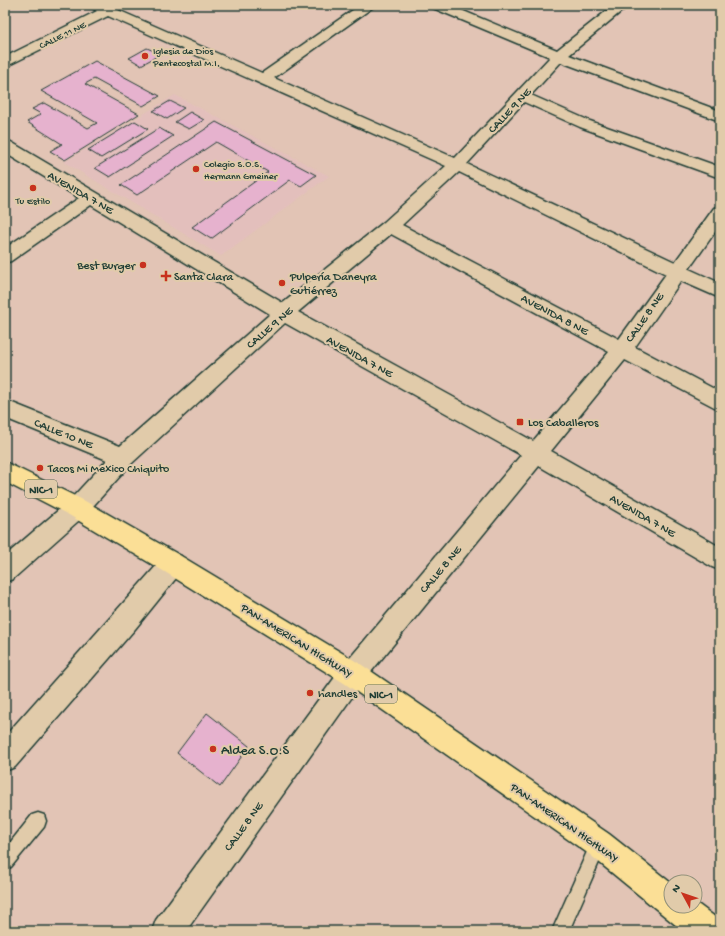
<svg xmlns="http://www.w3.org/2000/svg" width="725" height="936" font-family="'Gochi Hand',sans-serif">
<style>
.built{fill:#e3bfbc}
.building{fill:#e6b2ce;stroke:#1f3d34}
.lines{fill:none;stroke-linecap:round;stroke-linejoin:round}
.lane-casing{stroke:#1f3d34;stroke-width:3}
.street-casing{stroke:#1f3d34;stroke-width:3}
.secondary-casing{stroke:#1f3d34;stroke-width:3}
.highway-casing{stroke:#1f3d34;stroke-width:3}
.lane{fill:#e1cbaa;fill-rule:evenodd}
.street{fill:#e1cbaa;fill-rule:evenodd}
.secondary{fill:#e1cbaa;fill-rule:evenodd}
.highway{fill:#fbdf96;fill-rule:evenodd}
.poi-dot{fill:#c8321e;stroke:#e1cbaa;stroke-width:1.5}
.labels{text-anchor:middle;stroke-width:4;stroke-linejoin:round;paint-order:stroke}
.far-street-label{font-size:10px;fill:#1f3d34;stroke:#e1cbaa}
.far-poi-label{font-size:10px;fill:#1f3d34;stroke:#e1cbaa;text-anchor:start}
.shield{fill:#e1cbaa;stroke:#596857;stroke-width:1}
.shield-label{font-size:11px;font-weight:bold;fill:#1f3d34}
.street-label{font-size:12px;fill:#1f3d34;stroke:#e1cbaa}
.poi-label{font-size:12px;fill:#1f3d34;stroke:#e1cbaa;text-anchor:start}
.near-poi-label{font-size:14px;fill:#1f3d34;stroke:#e1cbaa;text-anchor:start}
</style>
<rect width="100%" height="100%" fill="#e2c4b5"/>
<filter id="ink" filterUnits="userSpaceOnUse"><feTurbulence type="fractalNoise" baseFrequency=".025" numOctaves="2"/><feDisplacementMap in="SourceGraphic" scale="8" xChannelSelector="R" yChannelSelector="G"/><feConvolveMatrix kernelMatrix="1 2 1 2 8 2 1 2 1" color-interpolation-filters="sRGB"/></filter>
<g filter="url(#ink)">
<polygon class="built" points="175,95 329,176 221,256 64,162"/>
<g class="building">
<polygon points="147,48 161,54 141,65 129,58"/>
<polygon points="95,61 160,96 143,106 94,79 85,84 139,114 65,160 50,151 62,144 27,122 41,114 32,109 44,103 88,128 97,123 41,91"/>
<polygon points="170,101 184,108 167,119 153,111"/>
<polygon points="190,112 204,120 189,129 175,122"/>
<polygon points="135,121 148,129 101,158 88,150"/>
<polygon points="216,122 316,175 301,186 290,180 211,239 192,227 268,172 216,142 137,195 121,185"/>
<polygon points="159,128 173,136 110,177 95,168"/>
<polygon points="207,713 249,746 220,787 177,753"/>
</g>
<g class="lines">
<g class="lane-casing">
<g id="lane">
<polygon points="38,813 44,815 46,821 44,827 11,867 5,869 5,849 32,815"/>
<polygon points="599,836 605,838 607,844 569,931 552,931 593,838"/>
</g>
</g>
<g class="street-casing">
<g id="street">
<path d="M88,5h34l-4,5 144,63 98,-68h16l-102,73 181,80 95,-101 -117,-49 -2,-3h18l108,45 57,-45h15l-60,50 151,56v10l-159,-59 -30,33 59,26 130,46v11l-140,-51 -56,-25 -57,62 208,98 39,-54 6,-2v19l-31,44 31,14v15l-39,-17 -46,66 85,45v18l-95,-50 -74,91 169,96v23l-8,-3 -173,-101 -177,217 -9,4 -9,-4 -4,-9 4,-9 177,-210 -236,-132 -154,141 -46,51 -72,64 -8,3v-26l64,-55 38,-41 -102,-42v-18l115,46 150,-132 -179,-109 -80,56 -6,2v-15l74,-50 -74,-45v-12l6,1 272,161 101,-81 62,-56 -338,-150 -103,51v-10l92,-46zM459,172l207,102 -47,65 -217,-114zM391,234l218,118 -76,89 -235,-129z"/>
<polygon points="173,553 181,556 185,564 181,572 135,629 15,767 5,771 5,736 165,556"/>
</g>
</g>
<g class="secondary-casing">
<polygon id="secondary" points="353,661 362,665 366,674 362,683 186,931 152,931 156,920 344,665"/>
</g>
<g class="highway-casing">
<polygon id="highway" points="5,462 85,501 181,556 362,665 609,834 671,883 671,906 695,906 695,902 719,920 720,931 683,931 589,854 344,683 165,572 69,515 5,482"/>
</g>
<use href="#lane" class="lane"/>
<use href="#street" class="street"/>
<use href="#secondary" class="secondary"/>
<use href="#highway" class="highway"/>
</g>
</g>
<g class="poi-dot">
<circle cx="145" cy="56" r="4"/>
<circle cx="196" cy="169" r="4"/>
<circle cx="33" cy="188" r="4"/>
<circle cx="143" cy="265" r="4"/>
<path d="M164 270h4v4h4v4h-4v4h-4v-4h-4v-4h4z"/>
<circle cx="282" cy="283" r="4"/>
<rect x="516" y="418" width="8" height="8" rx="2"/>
<circle cx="40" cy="468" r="4"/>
<circle cx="310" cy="693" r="4"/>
<circle cx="213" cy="749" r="4"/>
</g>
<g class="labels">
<g class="far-street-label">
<text transform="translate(62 34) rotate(-26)" y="4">CALLE 11 NE</text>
</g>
<g class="far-poi-label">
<text x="153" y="54">Iglesia de Dios<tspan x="153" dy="12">Pentecostal M.I.</tspan></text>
<text x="204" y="167">Colegio S.O.S.<tspan x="204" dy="12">Hermann Gmeiner</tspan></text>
<text x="33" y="204" text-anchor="middle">Tu Estilo</text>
</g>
<g class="shield">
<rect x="25" y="480" width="32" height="18" rx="3"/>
<rect x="365" y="685" width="32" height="18" rx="3"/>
</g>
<g class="shield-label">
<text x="41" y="493">NIC-1</text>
<text x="381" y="698">NIC-1</text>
</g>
<g class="street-label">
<text transform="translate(509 110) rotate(-47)" y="4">CALLE 9 NE</text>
<text transform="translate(81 192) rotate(30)" y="4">AVENIDA 7 NE</text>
<text transform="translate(555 314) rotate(28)" y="4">AVENIDA 8 NE</text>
<text transform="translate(644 317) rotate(-55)" y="4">CALLE 8 NE</text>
<text transform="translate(269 327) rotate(-41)" y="4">CALLE 9 NE</text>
<text transform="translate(360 356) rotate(29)" y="4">AVENIDA 7 NE</text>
<text transform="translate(64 433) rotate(22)" y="4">CALLE 10 NE</text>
<text transform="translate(643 515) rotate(30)" y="4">AVENIDA 7 NE</text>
<text transform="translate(440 569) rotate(-50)" y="4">CALLE 8 NE</text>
<text transform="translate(297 640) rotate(32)" y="4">PAN-AMERICAN HIGHWAY</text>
<text transform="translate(565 822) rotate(35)" y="4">PAN-AMERICAN HIGHWAY</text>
<text transform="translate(243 826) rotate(-54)" y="4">CALLE 8 NE</text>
</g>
<g class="poi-label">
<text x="135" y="269" text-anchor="end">Best Burger</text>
<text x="174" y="280">Santa Clara</text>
<text x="290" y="280">Pulpería Daneyra<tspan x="290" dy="14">Gutiérrez</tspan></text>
<text x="528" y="426">Los Caballeros</text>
<text x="48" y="472">Tacos Mi Mexico Chiquito</text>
<text x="318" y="697">handles</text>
</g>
<g class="near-poi-label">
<text x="221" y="754">Aldea S.O.S</text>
</g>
</g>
<rect width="725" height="936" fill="none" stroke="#e1cbaa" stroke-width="20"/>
<rect x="10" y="10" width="705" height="916" fill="none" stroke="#1f3d34" stroke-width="1.5" filter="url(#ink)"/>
<g transform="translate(683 894) rotate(310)"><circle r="19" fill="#e1cbaa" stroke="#93927b"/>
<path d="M0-3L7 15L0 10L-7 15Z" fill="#c8321e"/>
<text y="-6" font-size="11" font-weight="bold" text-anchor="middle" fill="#1f3d34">N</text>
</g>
</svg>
